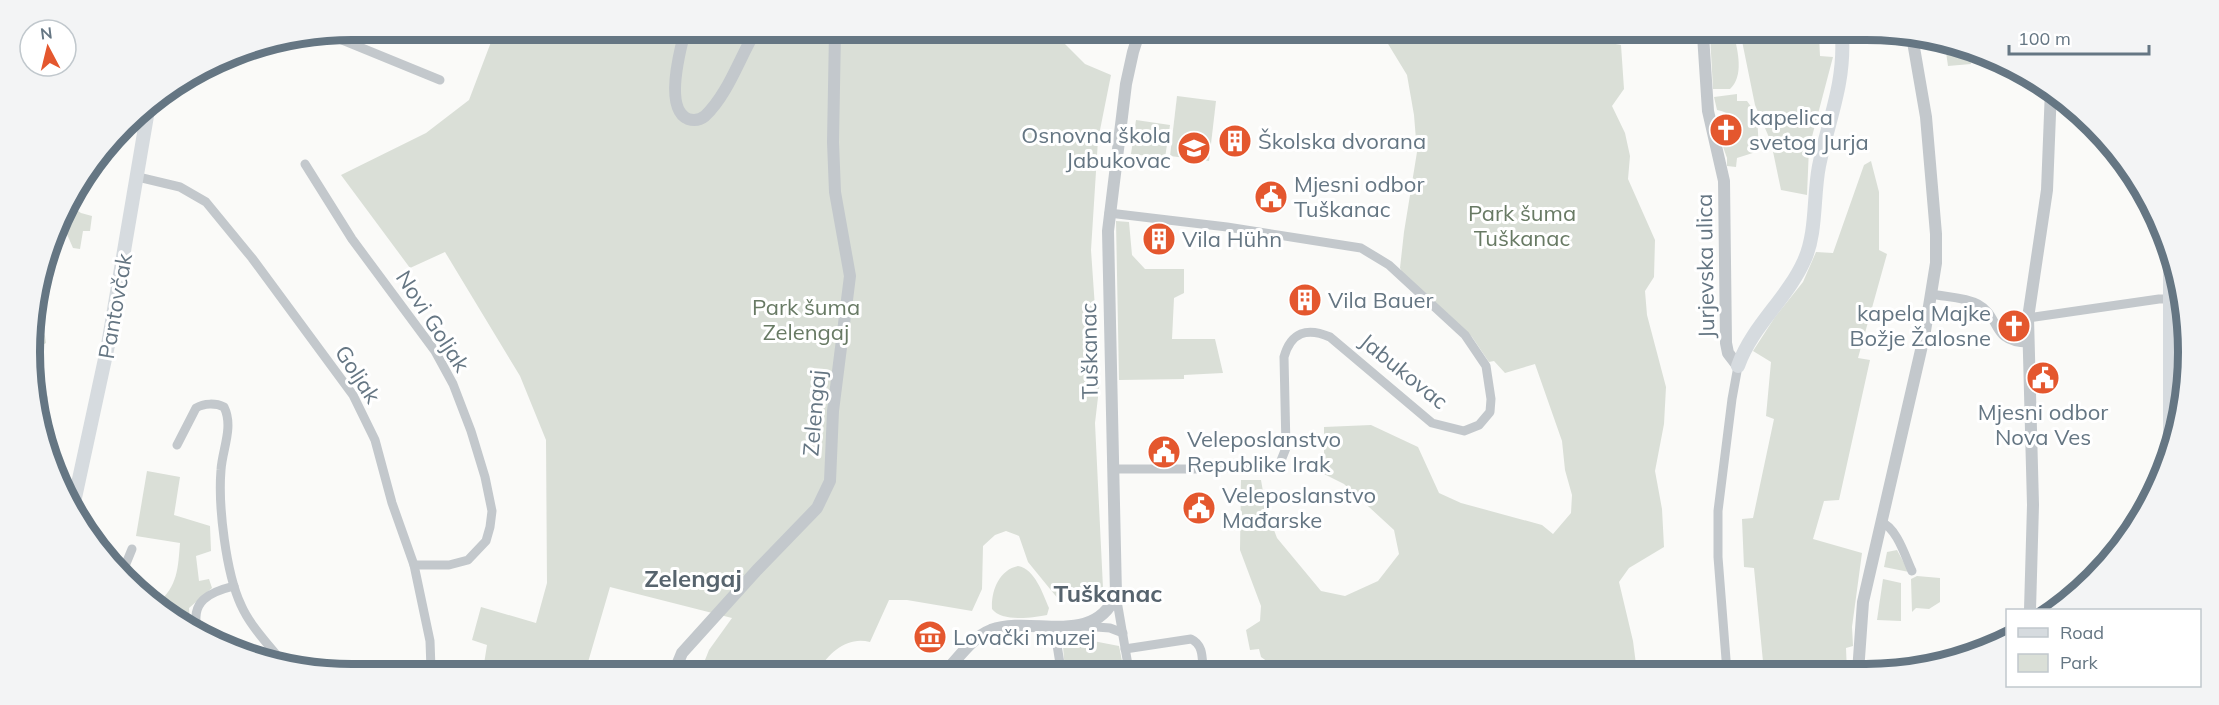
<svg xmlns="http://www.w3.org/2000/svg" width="2219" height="705" font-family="Mulish,sans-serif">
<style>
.green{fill:#dadfd7}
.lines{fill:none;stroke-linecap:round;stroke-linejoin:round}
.minor{stroke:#c3c8cc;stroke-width:9}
.tertiary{stroke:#c3c8cc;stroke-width:12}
.secondary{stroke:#d6dbdf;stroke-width:14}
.labels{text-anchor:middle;stroke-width:6;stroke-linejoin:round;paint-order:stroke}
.poi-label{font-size:22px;fill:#657683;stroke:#fff;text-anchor:start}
.park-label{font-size:22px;fill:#687a64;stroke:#fff}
.street-label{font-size:22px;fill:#657683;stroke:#fff}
.neighbourhood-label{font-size:24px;font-weight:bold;fill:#57646e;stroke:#fff}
.rim{fill:none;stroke:#657683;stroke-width:8}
</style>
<rect width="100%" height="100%" fill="#fafaf8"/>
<g class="green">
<path d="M468,30l151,1 11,13 61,-13 363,2 31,31 26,11 -13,65 -7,110 9,130 -5,43 8,165 -44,12 -31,-38 -9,-26 -13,-5 -11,4 -12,11 -1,43 -10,22 -65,-11h-18l-19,42c-22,-6 -41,10 -51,28h-118l8,-20 23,-32 -122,-31 -24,82h-83l1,-2 -20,-3 3,-19 -15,-5 9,-33 55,16 11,-40 -1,-143 -26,-64 -75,-124 -35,16 -69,-93 85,-42 43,-33 22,-58z"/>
<polygon points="1382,34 1592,35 1605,42 1621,45 1624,89 1612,106 1625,133 1630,156 1628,179 1655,240 1654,277 1645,291 1647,315 1666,387 1664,424 1655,471 1662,509 1664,547 1629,568 1619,582 1633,641 1637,672 1427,671 1422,665 1415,671 1281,671 1261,657 1259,649 1250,650 1246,630 1260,621 1261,606 1240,550 1241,480 1261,480 1266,509 1277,538 1321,591 1345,596 1378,581 1399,554 1394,530 1344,484 1324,474 1324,427 1371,425 1418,447 1439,493 1461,503 1542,525 1553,534 1571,513 1572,495 1565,470 1562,441 1535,364 1505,373 1494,361 1489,362 1472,337 1404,276 1400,268 1404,232 1417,152 1414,115 1407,75"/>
<path d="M1710,35h24c4,17 10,41 -4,54h-17z"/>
<polygon points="1741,36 1819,36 1820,56 1833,57 1809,148 1807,195 1781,190 1771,142 1755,105"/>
<polygon points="1938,40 1969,52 1971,64 1948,66 1945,45 1939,45"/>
<path d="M1737,94v7h10l10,14 2,36 -22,7 -1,9 -9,-1v-8l-5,-14 14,-4c-3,-15 -1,-27 -19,-30l-3,-13z"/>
<polygon points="1177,96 1216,101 1209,161 1170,156"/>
<polygon points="1136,120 1170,125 1165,158 1131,154"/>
<polygon points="1871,161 1879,192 1879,250 1887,254 1858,358 1870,360 1839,500 1824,501 1813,539 1862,553 1852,627 1853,646 1846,648 1847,672 1764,672 1754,568 1744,567 1742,519 1753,518 1774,419 1766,416 1771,362 1753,351 1775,317 1803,282 1816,252 1833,253 1864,165"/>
<polygon points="68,204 81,213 92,216 90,231 83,231 80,249 73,248 66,232 62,229 56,232 63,210"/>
<polygon points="1116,221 1129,222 1132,255 1145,269 1184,269 1184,293 1174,298 1172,339 1215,339 1223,373 1184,375 1184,379 1119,380"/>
<polygon points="34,325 39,326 45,336 46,343 39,347 44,352 42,373 48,398 44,413 39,412"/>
<path d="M147,471l33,6 -6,38 36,11 1,25 -15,5 3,25 10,-2 3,9 -23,20 1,20 -16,-7 -17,-17c21,-18 21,-36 23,-61l-44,-7z"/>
<polygon points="1897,550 1909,572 1884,567 1887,552"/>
<path d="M1018,566c17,3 25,28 31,42l-2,7c-15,3 -45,7 -55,-6 -1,-18 7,-39 26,-43z"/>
<polygon points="1917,576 1940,578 1940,602 1929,609 1916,608 1912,612 1911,579"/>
<polygon points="1883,579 1901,583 1901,621 1877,620"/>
<polygon points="1062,635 1119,646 1124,671 1065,670"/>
</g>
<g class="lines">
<g class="minor">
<polyline points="330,35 440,80"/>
<polyline points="305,164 352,239 435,351 453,384 471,431 485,477 492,511 490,527 486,541 468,560 449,565 414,565"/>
<polyline points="138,177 180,187 206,202 252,258 353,395 375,440 392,503 414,565 430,641 431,669"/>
<path d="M1109,213l118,14 134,21 28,17 76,70 21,31 5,33 -1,13 -11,13 -15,6 -32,-8 -102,-86c-23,-10 -39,-5 -46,20l2,91 -6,15 -5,2 -65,4h-97"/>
<path d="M1931,294c15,3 34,3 47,10 23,12 12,39 50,39"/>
<polyline points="2028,318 2159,299 2183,299"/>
<path d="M177,445l19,-37c8,-5 20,-5 28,-1 10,20 -2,43 -3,63 -3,36 5,103 20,135 10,23 31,43 46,63"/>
<path d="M1881,522c16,6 24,34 31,49"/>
<polyline points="123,571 132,549"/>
<polyline points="1116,595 1129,671"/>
<polyline points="1054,626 1061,670"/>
<polyline points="1083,626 1110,628 1123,633"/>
<path d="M198,631c-9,-30 12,-39 36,-45"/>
<path d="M1125,649l66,-10c13,6 11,20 12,32"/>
<polyline points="1727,672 1718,557 1718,511 1732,399 1738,366"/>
</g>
<g class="tertiary">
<path d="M685,31c-5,19 -21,78 3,88 7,2 12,1 17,-3 23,-22 34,-57 50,-84"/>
<polyline points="1703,35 1708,111 1724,181 1726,343 1728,353 1738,366"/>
<polyline points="2030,610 2033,505 2028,318 2047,190 2051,89"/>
<polyline points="675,670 682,653 757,570 817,508 830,481 833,411 850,276 835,192 833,142 835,32"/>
<path d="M947,670c13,-14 26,-33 44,-40 42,-15 102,18 125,-35l-8,-364 18,-147 7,-32 6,-19"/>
<polyline points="1858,672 1863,602 1924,337 1936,263 1936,234 1926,117 1912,36"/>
</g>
<g class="secondary">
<polyline points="2170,258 2170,449"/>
<path d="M1738,366c14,-40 49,-67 66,-105 13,-28 9,-64 15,-95 9,-45 26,-82 23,-130"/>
<polyline points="73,507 108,345 149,104"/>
</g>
</g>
<defs>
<g id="church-disc" transform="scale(1.725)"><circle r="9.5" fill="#e4572e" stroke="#fff"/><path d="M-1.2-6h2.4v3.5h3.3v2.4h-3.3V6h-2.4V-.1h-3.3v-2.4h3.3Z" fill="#fff"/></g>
<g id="building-disc" transform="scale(1.725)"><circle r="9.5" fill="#e4572e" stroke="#fff"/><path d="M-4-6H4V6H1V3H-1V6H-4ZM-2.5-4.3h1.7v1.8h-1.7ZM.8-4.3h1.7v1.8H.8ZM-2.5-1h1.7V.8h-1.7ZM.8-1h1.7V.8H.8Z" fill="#fff"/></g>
<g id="school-disc" transform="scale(1.725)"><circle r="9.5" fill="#e4572e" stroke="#fff"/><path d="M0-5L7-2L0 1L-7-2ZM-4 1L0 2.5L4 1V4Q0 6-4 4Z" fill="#fff"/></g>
<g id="civic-disc" transform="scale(1.725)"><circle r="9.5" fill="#e4572e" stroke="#fff"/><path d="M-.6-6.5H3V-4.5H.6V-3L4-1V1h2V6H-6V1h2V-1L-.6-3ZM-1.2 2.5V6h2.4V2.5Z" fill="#fff"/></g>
<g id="museum-disc" transform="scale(1.725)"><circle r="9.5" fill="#e4572e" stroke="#fff"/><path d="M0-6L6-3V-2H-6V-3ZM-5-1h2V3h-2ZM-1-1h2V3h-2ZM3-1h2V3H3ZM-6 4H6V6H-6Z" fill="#fff"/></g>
</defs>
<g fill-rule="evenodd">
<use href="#church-disc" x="1726" y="130"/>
<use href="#building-disc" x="1235" y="141"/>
<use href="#school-disc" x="1194" y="148"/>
<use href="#civic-disc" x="1271" y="197"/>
<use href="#building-disc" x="1159" y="239"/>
<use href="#building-disc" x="1305" y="300"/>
<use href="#church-disc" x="2014" y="326"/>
<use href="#civic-disc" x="2043" y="378"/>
<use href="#civic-disc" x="1164" y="452"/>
<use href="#civic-disc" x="1199" y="508"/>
<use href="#museum-disc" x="930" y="637"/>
</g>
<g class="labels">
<g class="poi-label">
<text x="1749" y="125">kapelica<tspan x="1749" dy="25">svetog Jurja</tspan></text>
<text x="1171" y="143" text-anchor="end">Osnovna škola<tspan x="1171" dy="25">Jabukovac</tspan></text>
<text x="1258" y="149">Školska dvorana</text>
<text x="1294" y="192">Mjesni odbor<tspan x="1294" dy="25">Tuškanac</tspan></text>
<text x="1182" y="247">Vila Hühn</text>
<text x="1328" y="308">Vila Bauer</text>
<text x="1991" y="321" text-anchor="end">kapela Majke<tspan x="1991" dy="25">Božje Žalosne</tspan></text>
<text x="2043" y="420" text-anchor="middle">Mjesni odbor<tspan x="2043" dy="25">Nova Ves</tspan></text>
<text x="1187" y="447">Veleposlanstvo<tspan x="1187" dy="25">Republike Irak</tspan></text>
<text x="1222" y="503">Veleposlanstvo<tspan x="1222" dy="25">Mađarske</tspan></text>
<text x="953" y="645">Lovački muzej</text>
</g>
<g class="park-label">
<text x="1522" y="221">Park šuma<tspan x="1522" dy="25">Tuškanac</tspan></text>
<text x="806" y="315">Park šuma<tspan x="806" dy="25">Zelengaj</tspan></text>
</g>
<g class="street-label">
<text transform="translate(1705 266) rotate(-91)" y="8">Jurjevska ulica</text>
<text transform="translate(115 306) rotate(-80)" y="8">Pantovčak</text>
<text transform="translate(433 321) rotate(57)" y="8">Novi Goljak</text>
<text transform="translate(1089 351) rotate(-91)" y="8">Tuškanac</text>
<text transform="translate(1404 371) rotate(39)" y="8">Jabukovac</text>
<text transform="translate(358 374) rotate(57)" y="8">Goljak</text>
<text transform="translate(814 413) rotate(-85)" y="8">Zelengaj</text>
</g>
<g class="neighbourhood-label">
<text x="693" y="587">Zelengaj</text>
<text x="1108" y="602">Tuškanac</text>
</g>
</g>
<path d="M0 0H2219V705H0ZM352 40H1866A312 312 0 0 1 2178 352V352A312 312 0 0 1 1866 664H352A312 312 0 0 1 40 352V352A312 312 0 0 1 352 40Z" fill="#f3f4f5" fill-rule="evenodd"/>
<path class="rim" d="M352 40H1866A312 312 0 0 1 2178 352V352A312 312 0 0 1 1866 664H352A312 312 0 0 1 40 352V352A312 312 0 0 1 352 40Z"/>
<rect x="2006" y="609" width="195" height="78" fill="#ffffff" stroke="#c1c8cd" stroke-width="1.5"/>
<rect x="2018" y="628" width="30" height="9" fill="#d6dbdf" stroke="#c1c8cd" stroke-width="1.5"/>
<text x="2060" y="639" font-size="18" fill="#657683">Road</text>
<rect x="2018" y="654" width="30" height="18" fill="#dadfd7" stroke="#c1c8cd" stroke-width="1.5"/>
<text x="2060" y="669" font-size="18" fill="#657683">Park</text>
<g transform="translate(48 48) rotate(353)"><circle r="28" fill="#ffffff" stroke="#c1c8cd" stroke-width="1.5"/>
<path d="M0-4.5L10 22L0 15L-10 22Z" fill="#e4572e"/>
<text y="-9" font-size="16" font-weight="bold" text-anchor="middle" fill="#657683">N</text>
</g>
<path d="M2009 45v9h140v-9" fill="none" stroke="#657683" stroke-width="3"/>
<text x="2018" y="45" font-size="18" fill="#657683" stroke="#ffffff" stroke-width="4.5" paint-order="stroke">100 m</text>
</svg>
